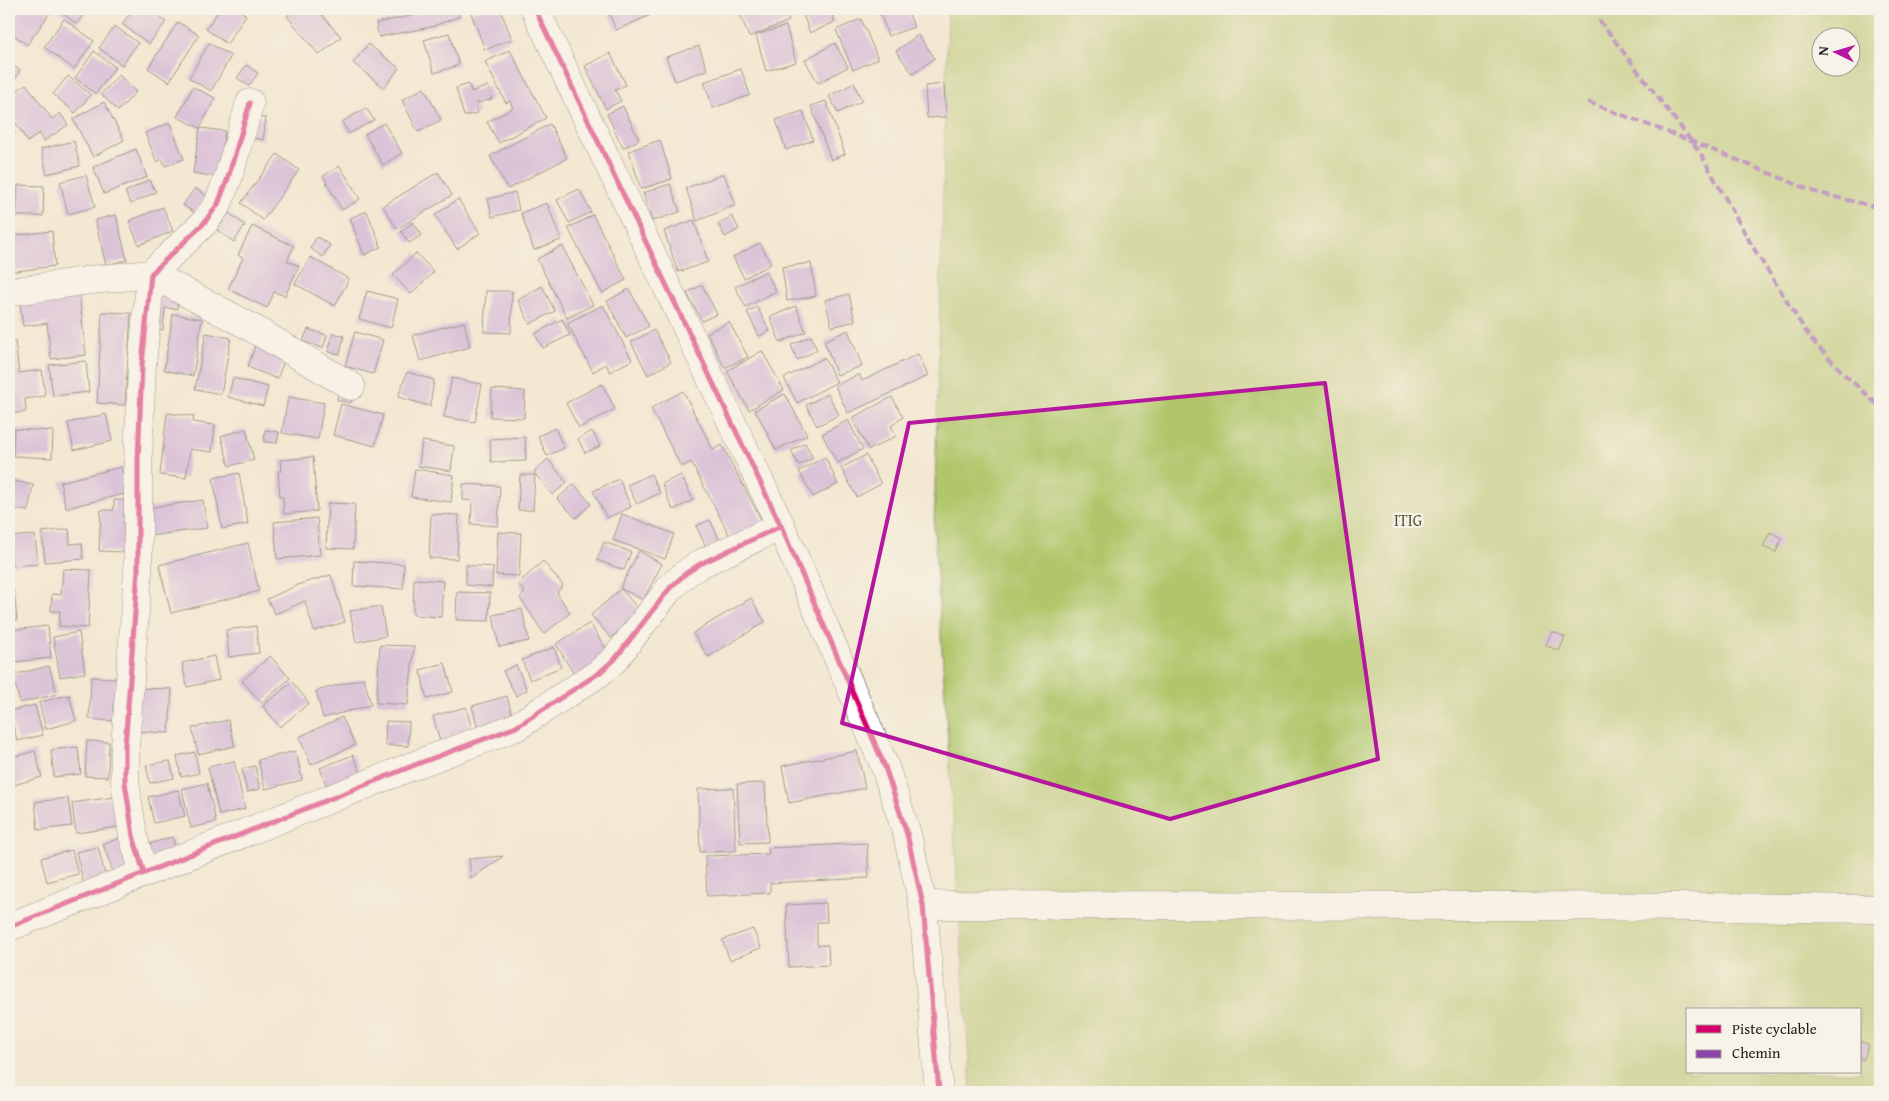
<svg xmlns="http://www.w3.org/2000/svg" width="1889" height="1101" font-family="'Gentium Book Plus',serif">
<style>
.green{fill:#b1c66b;stroke:#667144;fill-rule:evenodd}
.building{fill:#c29ae1}
.lines{fill:none;stroke-linecap:round;stroke-linejoin:round}
.minor-casing{stroke:#3c3b37;stroke-width:29}
.minor{stroke:#fff;stroke-width:28}
.quiet{stroke:#8e44ad;stroke-width:4;stroke-dasharray:8 4;stroke-linecap:butt}
.cycleway-casing{stroke:#f7f3e8;stroke-width:8}
.cycleway{stroke:#d6006c;stroke-width:5}
.marked{fill:none;stroke:#b5179e;stroke-width:4;stroke-linejoin:round}
.labels{text-anchor:middle;stroke-width:4.5;stroke-linejoin:round;paint-order:stroke}
.park-label{font-size:16px;fill:#505838;stroke:#f7f3e8}
</style>
<rect width="100%" height="100%" fill="#f7f3e8"/>
<filter id="ink" filterUnits="userSpaceOnUse"><feTurbulence type="fractalNoise" baseFrequency=".02" numOctaves="2"/><feDisplacementMap in="SourceGraphic" scale="10" xChannelSelector="R" yChannelSelector="G"/><feConvolveMatrix kernelMatrix="1 2 1 2 8 2 1 2 1" color-interpolation-filters="sRGB"/></filter>
<filter id="wash" filterUnits="userSpaceOnUse"><feTurbulence type="fractalNoise" baseFrequency=".0096" numOctaves="4" result="noise"/><feDisplacementMap in="SourceGraphic" scale="20" xChannelSelector="R" yChannelSelector="G"/><feGaussianBlur stdDeviation="1.12" result="paint"/><feColorMatrix in="noise" values="0 0 0 0 0 0 0 0 0 0 0 0 0 0 0 0 0 1.4 0 .05"/><feComposite in="paint" operator="in"/></filter>
<g filter="url(#wash)">
<rect width="100%" height="100%" fill="#f3e8d2"/>
<path class="green" d="M948,9h932v1083h-909l-37,-564zM1822,38h30v30h-30zM1688,1010h172v62h-172z"/>
<g id="blocks">
<g class="building">
<polygon points="16,9 45,9 50,13 27,45 9,31 9,19"/>
<polygon points="56,9 88,9 77,24"/>
<polygon points="134,9 148,9 166,22 149,44 122,24"/>
<polygon points="220,9 238,9 246,15 227,44 206,29"/>
<polygon points="296,9 317,9 341,37 319,55 287,16"/>
<polygon points="424,9 457,9 460,16 431,27 379,37 376,23 425,13"/>
<polygon points="481,9 500,9 512,39 485,50 471,13"/>
<polygon points="607,9 649,9 651,15 616,30"/>
<polygon points="744,9 784,9 789,21 749,37 739,11"/>
<polygon points="801,9 829,9 835,22 810,33"/>
<polygon points="879,9 907,9 914,27 888,36"/>
<polygon points="64,19 94,41 74,69 44,47"/>
<polygon points="861,19 878,59 853,70 836,30"/>
<polygon points="178,22 199,35 169,82 148,68"/>
<polygon points="115,26 138,43 122,65 99,48"/>
<polygon points="786,26 796,62 766,71 756,35"/>
<polygon points="449,33 459,65 434,73 424,40"/>
<polygon points="918,35 935,58 913,74 896,51"/>
<polygon points="209,43 231,56 211,91 189,78"/>
<polygon points="835,43 848,67 818,83 805,60"/>
<polygon points="368,44 399,68 384,88 353,63"/>
<polygon points="699,46 707,70 675,81 666,57"/>
<polygon points="510,50 546,118 499,143 487,122 513,108 510,101 506,103 485,62"/>
<polygon points="94,51 115,67 96,94 75,78"/>
<polygon points="610,53 626,85 615,90 621,101 606,109 585,66"/>
<polygon points="9,64 20,70 13,84 9,82"/>
<polygon points="246,65 258,73 249,86 237,78"/>
<polygon points="741,69 750,95 713,108 704,82"/>
<polygon points="119,75 136,92 118,111 101,94"/>
<polygon points="68,76 91,95 75,113 53,94"/>
<polygon points="854,83 862,101 838,113 829,96"/>
<polygon points="26,84 52,119 60,113 68,125 44,141 39,133 28,142 9,113 9,97"/>
<polygon points="469,84 471,92 488,86 492,99 475,104 478,113 464,116 456,88"/>
<polygon points="944,84 946,117 927,118 925,86"/>
<polygon points="193,87 215,98 200,128 225,131 218,177 193,173 200,128 177,117"/>
<polygon points="424,88 441,120 418,132 402,100"/>
<polygon points="826,101 845,154 831,160 811,106"/>
<polygon points="104,102 124,140 93,157 73,119"/>
<polygon points="623,106 639,140 623,148 607,114"/>
<polygon points="366,108 374,120 349,134 342,122"/>
<polygon points="803,111 813,140 786,150 776,120"/>
<polygon points="252,117 266,118 263,140 249,137"/>
<polygon points="170,123 184,159 165,166 162,159 157,162 145,133"/>
<polygon points="384,123 402,153 383,165 365,134"/>
<polygon points="9,124 15,133 9,137"/>
<polygon points="550,124 567,158 508,189 490,156"/>
<polygon points="660,140 672,179 641,189 629,151"/>
<polygon points="74,141 80,166 47,174 41,149"/>
<polygon points="136,149 147,177 104,194 93,167"/>
<polygon points="277,154 299,170 263,220 241,203"/>
<polygon points="340,166 360,199 342,210 323,176"/>
<polygon points="438,172 452,195 397,229 383,206"/>
<polygon points="724,174 736,205 697,221 686,188"/>
<polygon points="86,175 95,207 68,214 60,182"/>
<polygon points="149,180 156,192 131,204 125,192"/>
<polygon points="670,184 680,212 652,221 643,193"/>
<polygon points="18,185 44,186 43,216 16,216"/>
<polygon points="9,186 15,204 9,206"/>
<polygon points="195,188 207,196 195,213 183,205"/>
<polygon points="579,189 591,212 569,223 557,200"/>
<polygon points="515,192 519,210 492,217 488,199"/>
<polygon points="458,199 480,233 457,249 435,215"/>
<polygon points="547,203 561,240 534,250 521,213"/>
<polygon points="163,207 173,231 139,245 129,221"/>
<polygon points="367,211 381,247 364,255 350,218"/>
<polygon points="229,213 245,225 234,242 217,230"/>
<polygon points="116,215 127,260 106,265 95,220"/>
<polygon points="593,215 626,280 602,293 568,228"/>
<polygon points="732,216 739,229 725,237 718,224"/>
<polygon points="694,220 708,262 678,272 664,231"/>
<polygon points="413,222 422,235 409,243 401,231"/>
<polygon points="252,226 294,246 287,261 299,266 285,296 274,292 267,308 228,289 243,258 238,255"/>
<polygon points="52,231 55,266 9,272 9,236"/>
<polygon points="317,237 330,245 323,257 310,248"/>
<polygon points="760,243 771,264 744,278 733,257"/>
<polygon points="562,246 593,305 567,318 537,259"/>
<polygon points="416,253 434,272 411,294 393,275"/>
<polygon points="310,257 349,279 335,306 295,284"/>
<polygon points="811,263 816,296 787,301 782,267"/>
<polygon points="766,271 776,291 746,307 735,287"/>
<polygon points="702,285 717,314 702,321 687,293"/>
<polygon points="542,286 555,311 530,324 518,300"/>
<polygon points="152,288 178,291 177,309 165,308 163,330 149,328"/>
<polygon points="629,289 649,326 626,338 607,301"/>
<polygon points="79,291 86,355 51,359 47,323 23,326 19,298"/>
<polygon points="367,291 398,299 391,328 359,319"/>
<polygon points="486,291 512,291 511,333 484,332"/>
<polygon points="849,294 855,321 832,327 825,300"/>
<polygon points="603,305 632,360 610,372 606,364 593,372 567,323"/>
<polygon points="796,306 806,332 780,342 770,317"/>
<polygon points="757,307 770,331 759,336 747,312"/>
<polygon points="102,312 131,313 125,405 97,403"/>
<polygon points="173,314 202,319 193,376 164,370"/>
<polygon points="562,319 570,335 543,348 535,334"/>
<polygon points="464,322 470,347 420,361 413,335"/>
<polygon points="729,322 748,357 725,368 707,333"/>
<polygon points="308,329 327,335 323,348 303,341"/>
<polygon points="654,330 671,362 648,375 631,342"/>
<polygon points="848,330 862,366 837,375 824,341"/>
<polygon points="355,332 383,340 373,374 345,366"/>
<polygon points="206,333 231,338 221,394 195,389"/>
<polygon points="333,333 344,336 340,354 328,352"/>
<polygon points="811,336 817,350 797,360 791,345"/>
<polygon points="9,341 15,341 19,373 42,370 45,396 25,399 26,412 9,414"/>
<polygon points="255,346 285,358 277,379 248,367"/>
<polygon points="762,351 784,390 749,410 727,371"/>
<polygon points="918,354 928,376 848,413 835,386 859,374 862,381"/>
<polygon points="824,358 837,382 797,403 784,378"/>
<polygon points="86,361 89,392 53,396 49,365"/>
<polygon points="407,372 434,380 430,406 398,397"/>
<polygon points="233,378 268,387 263,406 228,397"/>
<polygon points="452,378 482,384 475,422 444,417"/>
<polygon points="602,384 615,409 579,428 566,403"/>
<polygon points="340,385 354,389 351,403 337,400"/>
<polygon points="492,389 525,391 524,418 490,417"/>
<polygon points="683,391 713,450 722,445 763,523 732,540 691,462 681,467 651,408"/>
<polygon points="785,394 807,435 776,450 755,410"/>
<polygon points="828,394 839,415 817,426 806,405"/>
<polygon points="288,397 324,403 318,439 282,433"/>
<polygon points="892,397 903,417 891,426 896,436 869,450 852,418"/>
<polygon points="341,404 383,415 375,446 333,435"/>
<polygon points="167,413 194,416 193,422 215,425 212,452 190,449 186,478 160,475"/>
<polygon points="106,414 112,441 74,450 68,423"/>
<polygon points="848,420 863,449 837,463 822,434"/>
<polygon points="555,428 564,448 547,456 538,436"/>
<polygon points="14,429 53,431 52,458 13,456"/>
<polygon points="246,429 254,460 229,466 221,436"/>
<polygon points="265,430 279,432 277,443 264,442"/>
<polygon points="592,431 600,446 585,453 578,439"/>
<polygon points="525,437 526,461 491,462 490,439"/>
<polygon points="422,441 454,446 451,471 419,466"/>
<polygon points="805,443 813,458 799,465 791,451"/>
<polygon points="866,455 881,484 857,497 841,468"/>
<polygon points="313,457 317,511 284,514 283,497 280,497 278,471 281,471 280,460"/>
<polygon points="825,457 838,484 813,497 799,471"/>
<polygon points="548,459 567,483 552,495 534,472"/>
<polygon points="121,467 128,493 66,508 60,482"/>
<polygon points="415,469 454,475 451,502 411,497"/>
<polygon points="239,473 248,524 222,529 213,478"/>
<polygon points="651,474 660,493 637,504 627,485"/>
<polygon points="520,475 535,475 533,510 518,510"/>
<polygon points="681,475 693,500 673,510 662,484"/>
<polygon points="619,479 631,507 607,518 593,491"/>
<polygon points="9,480 33,485 28,511 9,508"/>
<polygon points="463,484 500,486 498,526 471,524 472,501 463,500"/>
<polygon points="574,484 591,504 576,518 557,499"/>
<polygon points="114,500 130,500 127,552 99,551 101,510 114,510"/>
<polygon points="203,500 207,528 150,536 146,508"/>
<polygon points="328,503 355,504 353,549 326,548"/>
<polygon points="431,514 459,515 457,559 429,558"/>
<polygon points="622,514 674,534 665,559 613,540"/>
<polygon points="317,518 320,555 277,559 274,522"/>
<polygon points="710,520 722,546 709,553 696,526"/>
<polygon points="69,529 70,544 82,543 83,559 45,562 42,532"/>
<polygon points="498,532 521,533 519,576 496,575"/>
<polygon points="1770,532 1782,538 1776,552 1763,547"/>
<polygon points="35,535 38,564 12,566 9,537"/>
<polygon points="604,542 631,552 624,570 597,560"/>
<polygon points="248,543 259,591 171,613 159,565"/>
<polygon points="639,551 662,564 643,600 620,588"/>
<polygon points="354,561 404,564 403,589 353,586"/>
<polygon points="543,561 563,585 557,593 570,613 544,634 520,598 525,592 518,584"/>
<polygon points="466,565 493,567 492,587 466,585"/>
<polygon points="63,569 91,570 88,628 59,626 60,611 51,611 52,594 61,595"/>
<polygon points="331,575 345,622 314,631 305,601 275,614 267,599 300,584"/>
<polygon points="414,579 443,581 441,617 413,615"/>
<polygon points="621,589 641,612 611,638 591,615"/>
<polygon points="9,591 14,591 17,620 9,621"/>
<polygon points="457,592 490,593 489,621 456,620"/>
<polygon points="751,598 765,622 708,657 693,633"/>
<polygon points="381,606 386,636 356,642 350,611"/>
<polygon points="522,609 529,641 499,647 493,615"/>
<polygon points="590,623 612,660 578,681 556,644"/>
<polygon points="48,626 51,658 14,662 11,630"/>
<polygon points="256,626 259,653 229,657 226,630"/>
<polygon points="1552,631 1565,637 1559,651 1546,645"/>
<polygon points="79,632 85,673 60,677 53,637"/>
<polygon points="380,645 414,646 408,705 376,703"/>
<polygon points="554,647 561,667 530,680 522,660"/>
<polygon points="214,656 219,680 187,687 182,663"/>
<polygon points="270,656 290,678 262,703 242,681"/>
<polygon points="445,663 453,692 427,699 420,670"/>
<polygon points="516,665 527,690 516,696 503,671"/>
<polygon points="49,666 57,694 20,703 13,675"/>
<polygon points="91,677 116,678 114,721 89,719"/>
<polygon points="364,678 371,705 323,718 316,691"/>
<polygon points="292,682 309,703 280,727 263,706"/>
<polygon points="136,688 172,689 169,733 133,731"/>
<polygon points="69,695 76,721 46,729 39,702"/>
<polygon points="507,696 515,726 480,735 472,706"/>
<polygon points="35,705 43,735 17,741 10,711"/>
<polygon points="466,707 473,733 440,742 433,716"/>
<polygon points="342,717 355,745 311,765 299,737"/>
<polygon points="228,720 235,746 198,754 192,728"/>
<polygon points="386,721 409,722 408,746 385,745"/>
<polygon points="87,741 109,742 108,777 85,776"/>
<polygon points="78,747 81,774 54,777 51,750"/>
<polygon points="35,751 42,777 14,785 9,758"/>
<polygon points="296,751 302,780 265,789 258,760"/>
<polygon points="857,751 865,788 789,803 782,766"/>
<polygon points="195,752 199,773 181,777 177,756"/>
<polygon points="353,755 361,774 327,787 320,768"/>
<polygon points="170,761 174,778 150,783 146,765"/>
<polygon points="234,761 245,809 219,815 208,767"/>
<polygon points="255,766 260,789 247,792 242,769"/>
<polygon points="207,783 216,822 191,828 182,789"/>
<polygon points="765,783 768,842 740,843 737,784"/>
<polygon points="733,788 736,851 700,852 698,789"/>
<polygon points="178,790 185,816 154,823 148,797"/>
<polygon points="122,796 126,826 76,833 72,803"/>
<polygon points="68,798 72,826 38,830 35,802"/>
<polygon points="123,837 133,868 114,875 103,844"/>
<polygon points="172,837 176,851 144,861 139,847"/>
<polygon points="867,843 869,878 770,883 770,893 707,896 705,856 769,854 768,848"/>
<polygon points="98,847 106,879 84,885 76,852"/>
<polygon points="72,850 78,874 47,882 41,858"/>
<polygon points="503,856 471,879 469,859"/>
<polygon points="826,903 827,922 817,922 817,945 828,945 829,965 789,967 786,905"/>
<polygon points="753,929 761,948 730,960 722,940"/>
<polygon points="1860,1041 1869,1045 1863,1060 1860,1059"/>
</g>
</g>
</g>
<g filter="url(#ink)">
<use href="#blocks" fill-opacity="0" stroke="#3c3b37" stroke-width="1"/>
<g class="lines">
<g class="minor-casing">
<g id="minor">
<polyline points="535,9 781,526 885,767 907,834 923,905 939,1092"/>
<polyline points="9,292 91,280 151,274 247,325 351,386"/>
<polyline points="144,873 133,836 125,782 125,747 138,571 138,461 142,364 151,274 204,223 218,204 228,178 250,103"/>
<path d="M923,905c319,1 638,-1 957,4"/>
<polyline points="9,927 420,763 516,727 599,673 615,659 670,588 685,574 700,564 781,526"/>
</g>
</g>
<use href="#minor" class="minor"/>
<g class="quiet">
<polyline points="1599,20 1699,151 1751,244 1810,338 1845,375 1880,407"/>
<polyline points="1588,102 1691,141 1815,192 1880,208"/>
</g>
<g class="cycleway-casing">
<g id="cycleway">
<polyline points="535,9 781,526 885,767 907,834 923,905 939,1092"/>
<polyline points="144,873 133,836 125,782 125,747 138,571 138,461 142,364 151,274 204,223 218,204 228,178 250,103"/>
<polyline points="9,927 420,763 516,727 599,673 615,659 670,588 685,574 700,564 781,526"/>
</g>
</g>
<use href="#cycleway" class="cycleway"/>
</g>
</g>
<path d="M0 0H1889V1101H0ZM1325,383l53,376 -208,60 -328,-96 67,-300z" fill="#f3e8d2" fill-opacity=".55" fill-rule="evenodd"/>
<path class="marked" d="M1325,383l53,376 -208,60 -328,-96 67,-300z"/>
<g class="labels">
<g class="park-label">
<text x="1408" y="526">ITIG</text>
</g>
</g>
<rect width="1889" height="1101" fill="none" stroke="#f7f3e8" stroke-width="30"/>
<rect x="1686" y="1008" width="175" height="65" fill="#f7f3e8" stroke="#9f9d96"/>
<rect x="1696" y="1025" width="25" height="8" fill="#d6006c" stroke="#9f9d96"/>
<text x="1732" y="1034" font-size="15" fill="#1c1c1c">Piste cyclable</text>
<rect x="1696" y="1050" width="25" height="8" fill="#8e44ad" stroke="#9f9d96"/>
<text x="1732" y="1058" font-size="15" fill="#1c1c1c">Chemin</text>
<g transform="translate(1836 52) rotate(275)"><circle r="24" fill="#f7f3e8" stroke="#9f9d96"/>
<path d="M0-4L9 19L0 12L-9 19Z" fill="#b5179e"/>
<text y="-8" font-size="14" font-weight="bold" text-anchor="middle" fill="#1c1c1c">N</text>
</g>
</svg>
